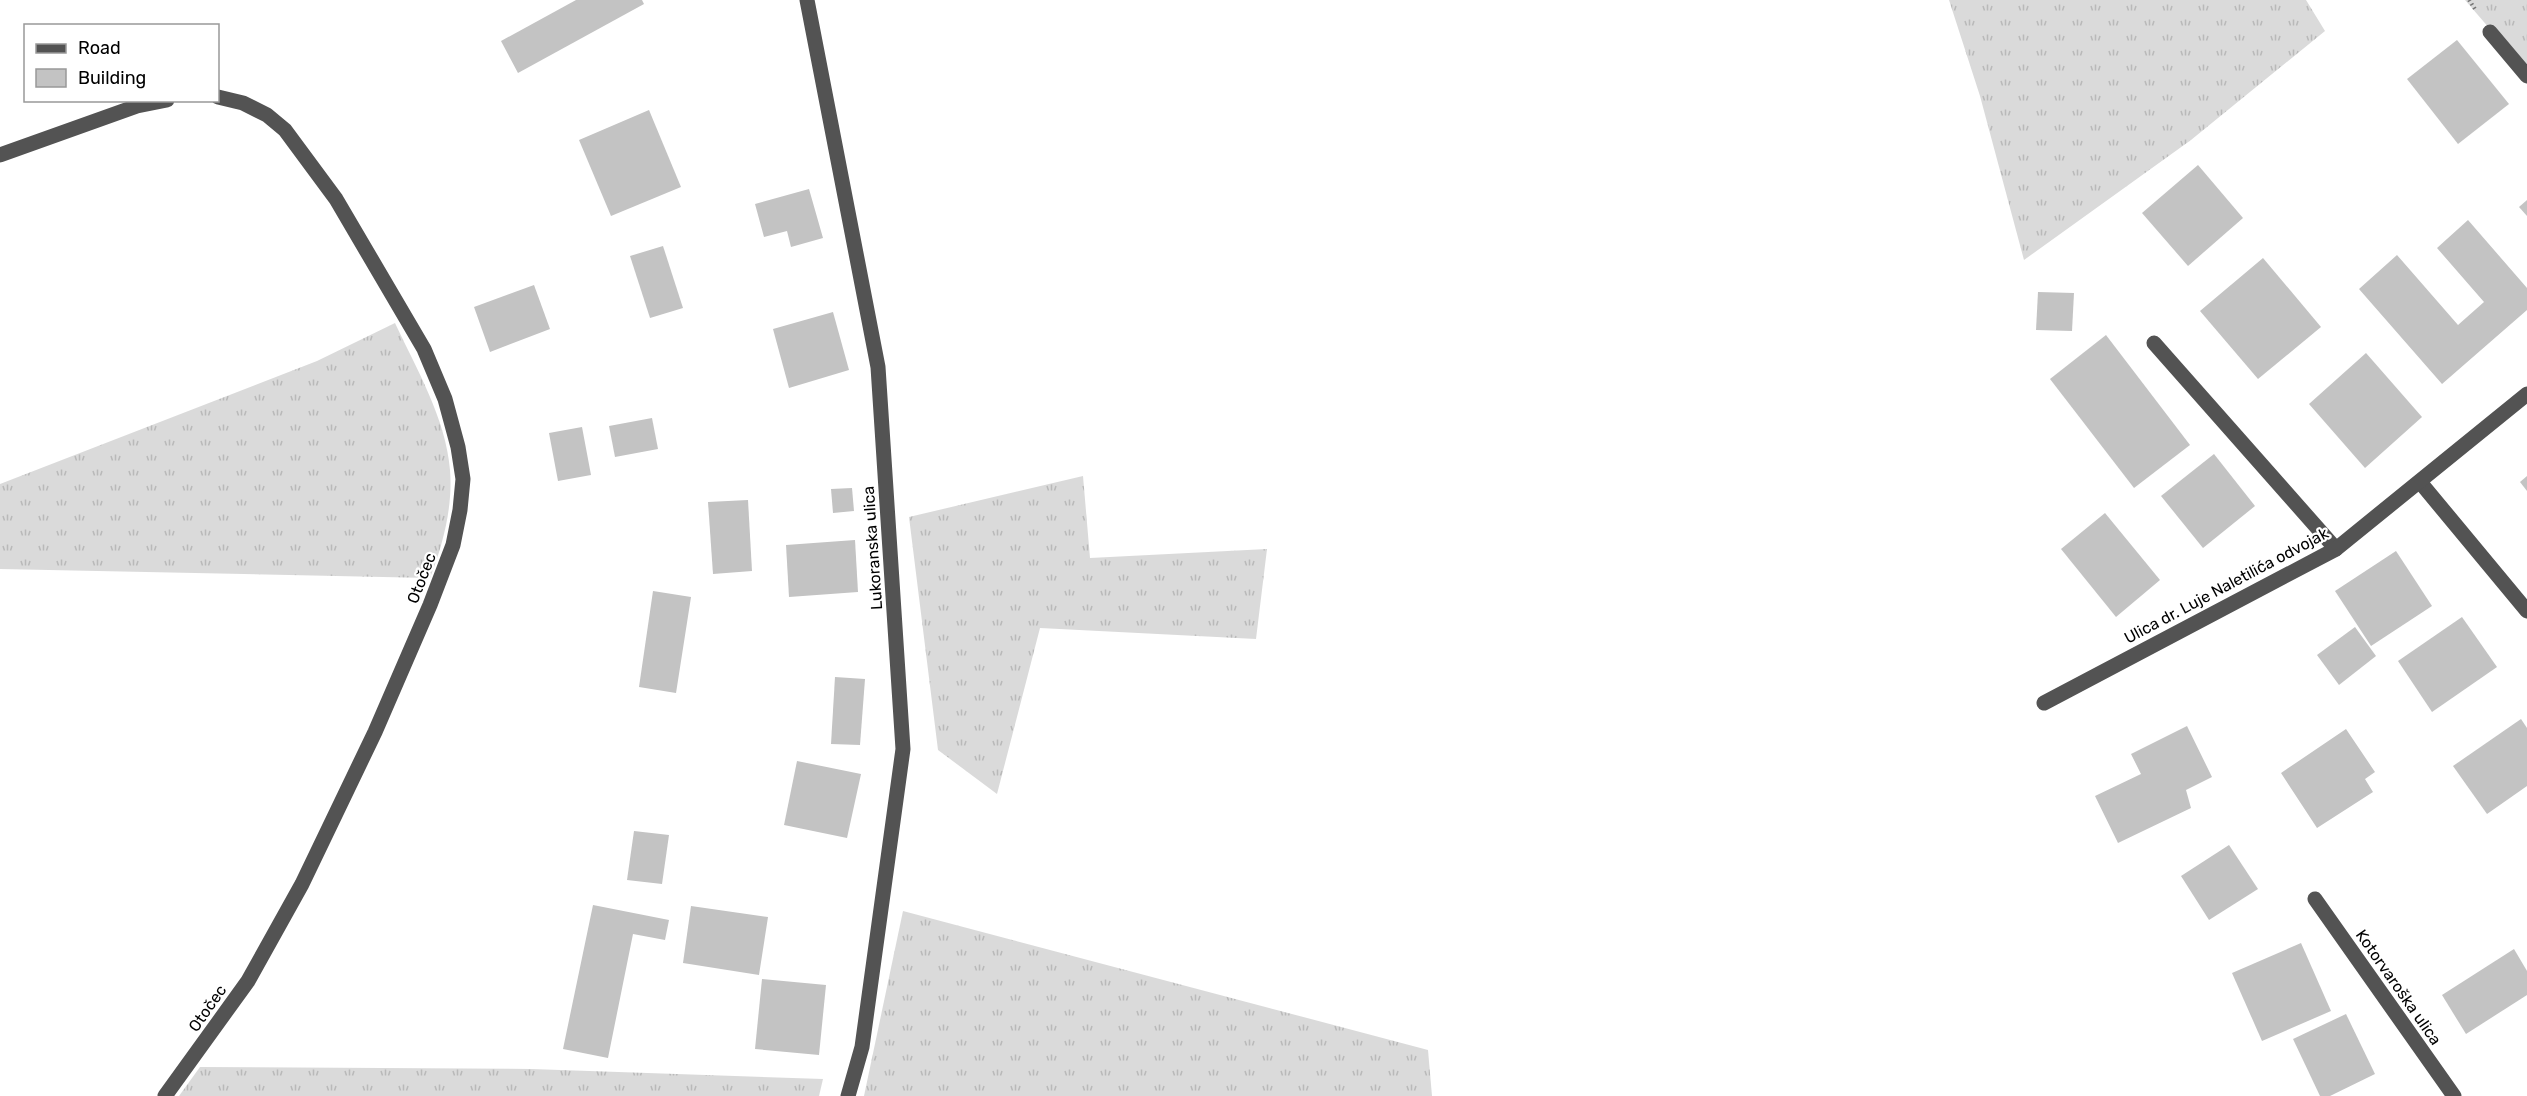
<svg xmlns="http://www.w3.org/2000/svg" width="2527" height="1096" font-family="Rubik,sans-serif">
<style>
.grass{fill:url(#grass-tufts)}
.building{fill:#c3c3c3}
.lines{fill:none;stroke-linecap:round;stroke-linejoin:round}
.path{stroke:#757575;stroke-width:4;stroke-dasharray:1.5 3;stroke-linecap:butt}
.minor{stroke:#535353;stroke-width:15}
.labels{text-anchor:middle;stroke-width:4.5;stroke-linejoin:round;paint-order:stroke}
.street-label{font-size:16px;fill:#000;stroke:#fff}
</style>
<defs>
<pattern id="grass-tufts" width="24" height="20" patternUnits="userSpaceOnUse" patternTransform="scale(1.5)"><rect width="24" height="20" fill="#dadada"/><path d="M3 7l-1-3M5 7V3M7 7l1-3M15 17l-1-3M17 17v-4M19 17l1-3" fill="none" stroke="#b9b9b9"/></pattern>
</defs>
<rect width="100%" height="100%" fill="#fff"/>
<g class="grass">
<polygon points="1949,0 2306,0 2325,31 2191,140 2024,260 1980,96"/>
<polygon points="2465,0 2527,0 2527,72"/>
<path d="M395,323c21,45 51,96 55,147 3,37 -7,74 -20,108l-430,-9v-85l317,-123z"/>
<polygon points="1083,476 1090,558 1267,549 1256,639 1040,628 997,794 938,750 909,517"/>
<polygon points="903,911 1428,1050 1432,1096 864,1096"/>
<polygon points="200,1067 531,1069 823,1079 819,1096 179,1096"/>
</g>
<g class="building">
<polygon points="576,0 642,0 644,4 518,73 501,41"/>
<polygon points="2457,40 2509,104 2458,144 2407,79"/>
<polygon points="649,110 681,187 611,216 579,140"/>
<polygon points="2198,165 2243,218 2188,266 2142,213"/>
<polygon points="809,189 823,238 791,247 787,231 764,237 755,204"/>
<polygon points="2527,200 2527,216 2519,207"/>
<polygon points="2468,220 2527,288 2527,310 2442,384 2359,289 2397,255 2458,325 2484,302 2437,248"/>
<polygon points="663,246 683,308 650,318 630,256"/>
<polygon points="2263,258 2321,327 2258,379 2200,311"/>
<polygon points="534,285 550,329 490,352 474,307"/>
<polygon points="2038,292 2074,293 2072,331 2036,330"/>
<polygon points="833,312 849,370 789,388 773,329"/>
<polygon points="2106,335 2190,445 2134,488 2050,379"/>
<polygon points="2366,353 2422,417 2365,468 2309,404"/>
<polygon points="652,418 658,449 615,457 609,426"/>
<polygon points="582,427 591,475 558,481 549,433"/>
<polygon points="2214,454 2255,506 2203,548 2161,496"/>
<polygon points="2527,476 2527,491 2520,482"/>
<polygon points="852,488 854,511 833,513 831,489"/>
<polygon points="748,500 752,571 713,574 708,502"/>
<polygon points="2105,513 2160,580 2116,617 2061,549"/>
<polygon points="855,540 858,592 789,597 786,545"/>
<polygon points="2396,551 2432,606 2371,646 2335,591"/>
<polygon points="653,591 691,597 676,693 639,687"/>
<polygon points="2462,617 2497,667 2432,712 2398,661"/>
<polygon points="2355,627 2376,656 2339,685 2317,655"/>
<polygon points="835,677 865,679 860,745 831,744"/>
<polygon points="2521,719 2527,728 2527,786 2487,814 2453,766"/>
<polygon points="2187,726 2212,777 2186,790 2191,808 2118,843 2095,796 2141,774 2131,754"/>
<polygon points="2346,729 2375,772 2365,779 2373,792 2317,828 2281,773"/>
<polygon points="797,761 861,774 847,838 784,825"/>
<polygon points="634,831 669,835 662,884 627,880"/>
<polygon points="2229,845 2258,889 2209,920 2181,876"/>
<polygon points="593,905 669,920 665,940 633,934 608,1058 563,1049"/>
<polygon points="691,906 768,917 759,975 683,963"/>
<polygon points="2301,943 2331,1011 2262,1041 2232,973"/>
<polygon points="2514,949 2527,971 2527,995 2466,1034 2442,995"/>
<polygon points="762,979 826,985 819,1055 755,1049"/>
<polygon points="2346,1014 2375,1074 2330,1096 2320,1096 2293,1039"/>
</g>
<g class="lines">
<polyline class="path" points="2469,0 2475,9"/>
<g class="minor">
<polyline points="807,0 878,367 903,749 862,1047 848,1096"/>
<polyline points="2490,32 2527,76"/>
<polyline points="0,155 137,106 167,100"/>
<polyline points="2154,343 2336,549"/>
<polyline points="2420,482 2527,611"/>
<polyline points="2044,703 2336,549 2527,394"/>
<polyline points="2315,899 2454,1096"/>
<polyline points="165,1096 248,981 302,884 375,732 430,605 453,545 460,510 463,479 458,447 445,399 424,349 336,199 285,130 267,115 243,103 218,97"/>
</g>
</g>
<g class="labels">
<g class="street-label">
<text transform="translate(872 548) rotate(-94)" y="6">Lukoranska ulica</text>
<text transform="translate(421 578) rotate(-69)" y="6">Otočec</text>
<text transform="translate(2226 585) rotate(-28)" y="6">Ulica dr. Luje Naletilića odvojak</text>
<text transform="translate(2399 987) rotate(55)" y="6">Kotorvaroška ulica</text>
<text transform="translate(207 1008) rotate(-55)" y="6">Otočec</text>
</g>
</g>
<rect x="24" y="24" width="195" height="78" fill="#ffffff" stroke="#999999" stroke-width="1.5"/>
<rect x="36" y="44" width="30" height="9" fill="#535353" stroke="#999999" stroke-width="1.5"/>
<text x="78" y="54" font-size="18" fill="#000000">Road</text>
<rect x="36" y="69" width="30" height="18" fill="#c3c3c3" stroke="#999999" stroke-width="1.5"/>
<text x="78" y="84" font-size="18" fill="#000000">Building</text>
</svg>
